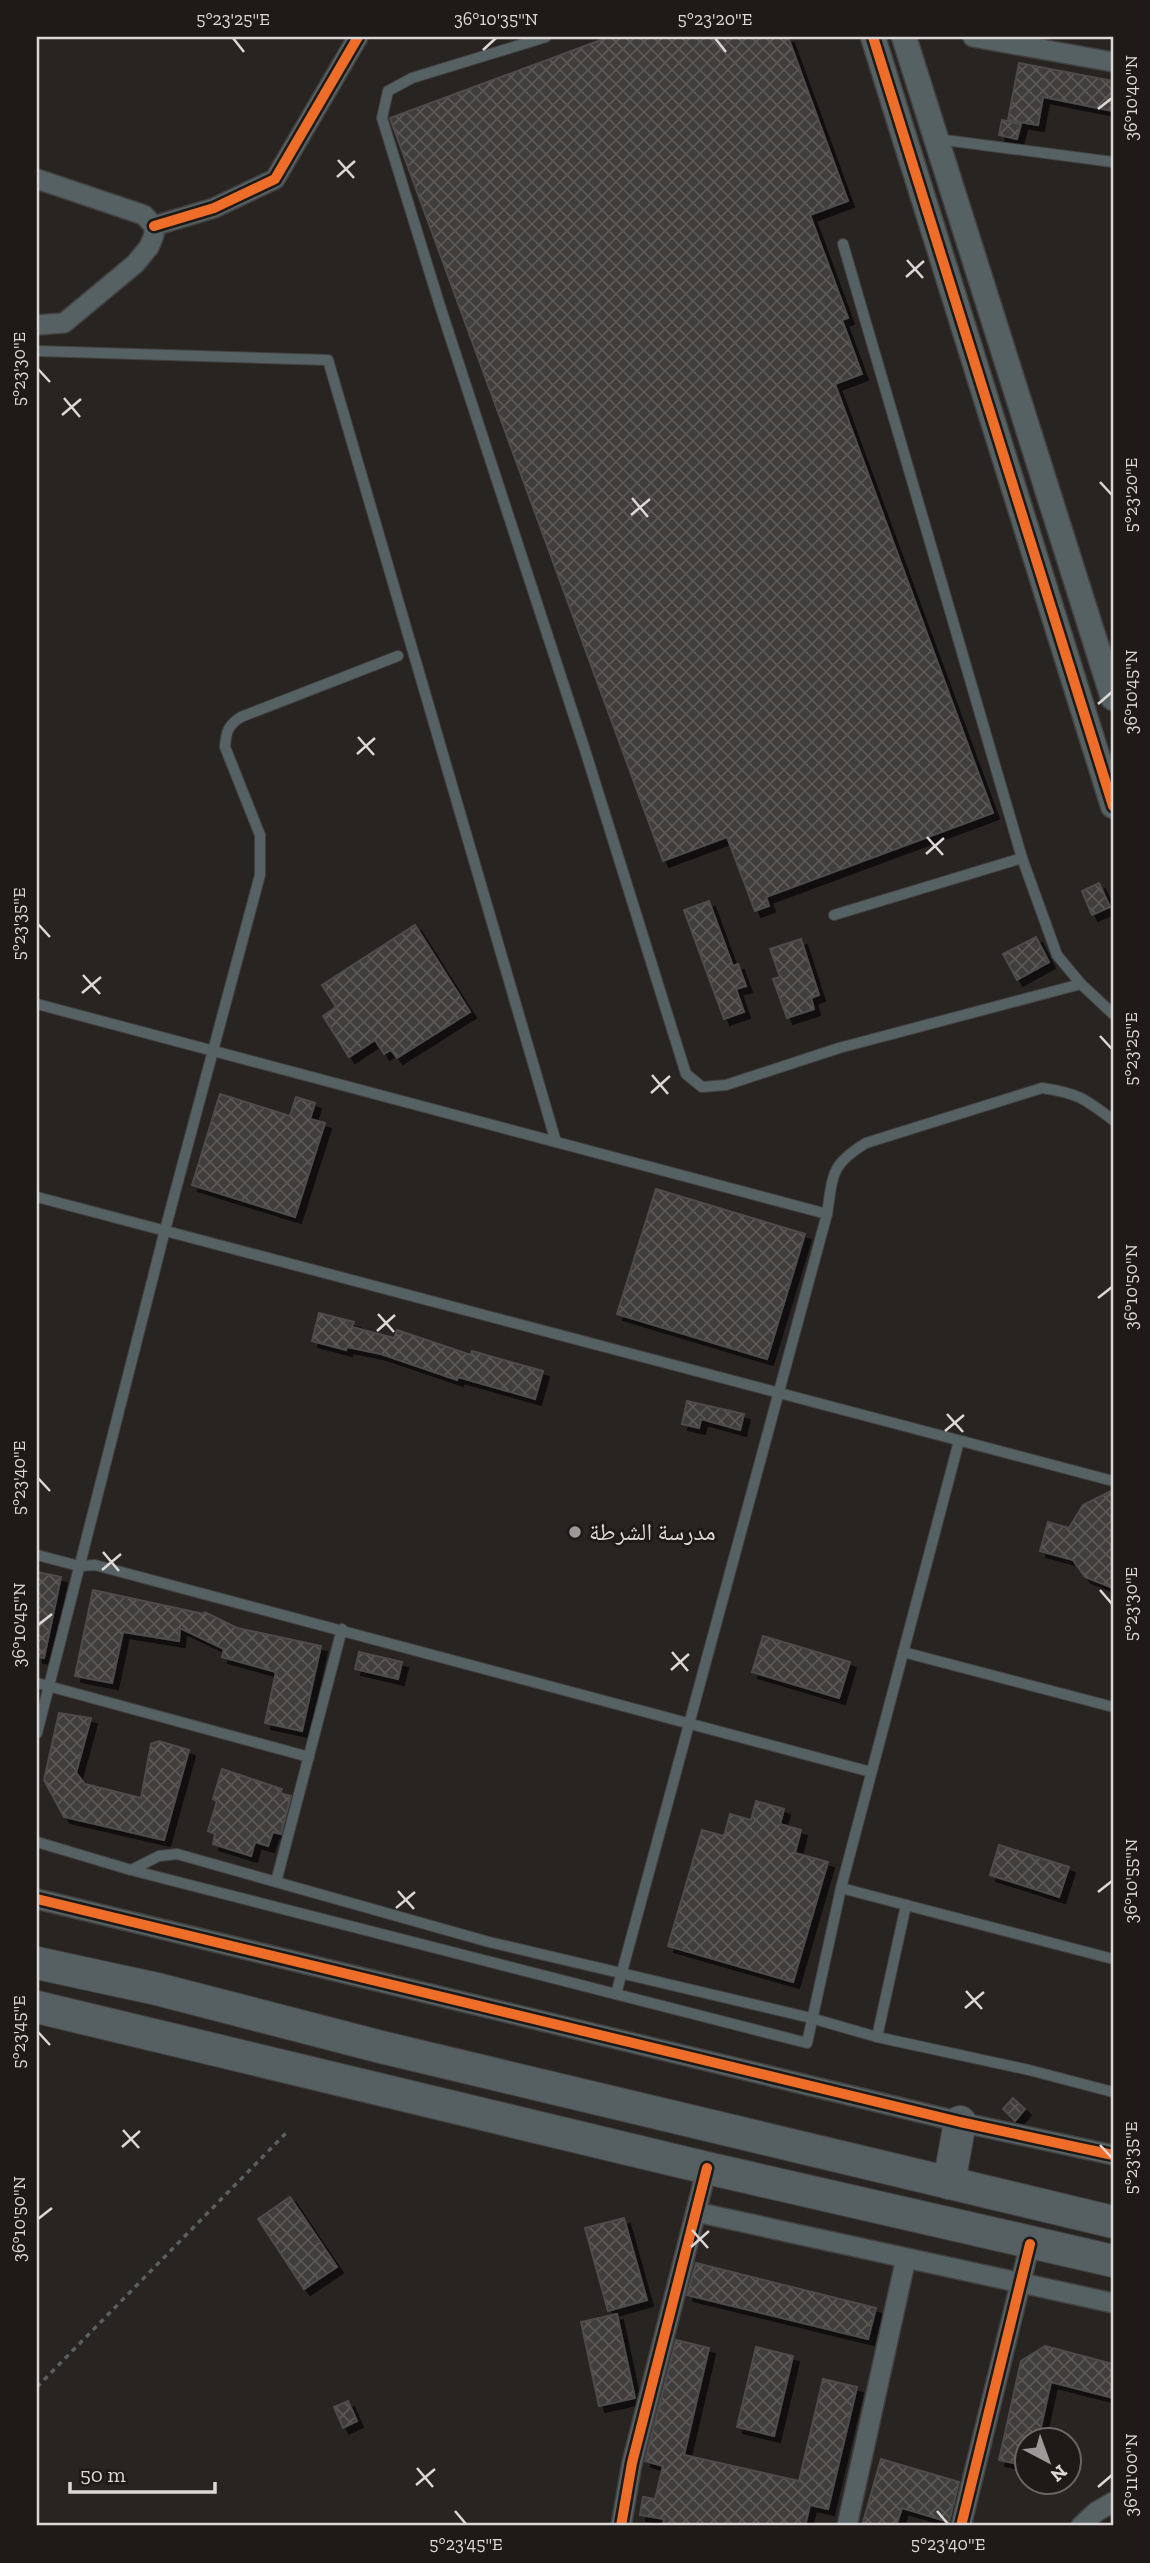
<svg xmlns="http://www.w3.org/2000/svg" width="1150" height="2563" font-family="'Zilla Slab','Noto Naskh Arabic',serif">
<style>
.building{fill:url(#building-cross-hatch);stroke:#4e4c4b;stroke-width:2;filter:url(#shadow)}
.lines{fill:none;stroke-linecap:round;stroke-linejoin:round}
.service-casing{stroke:#434140;stroke-width:12}
.minor-casing{stroke:#434140;stroke-width:22}
.tertiary-casing{stroke:#434140;stroke-width:27}
.trunk-casing{stroke:#434140;stroke-width:34}
.path{stroke:#5a6060;stroke-width:3.5;stroke-dasharray:5 5;stroke-linecap:butt}
.service{stroke:#566164;stroke-width:10}
.minor{stroke:#566164;stroke-width:19}
.tertiary{stroke:#566164;stroke-width:24}
.trunk{stroke:#566062;stroke-width:32}
.cycleway-casing{stroke:#1e1a18;stroke-width:15}
.cycleway{stroke:#ee6e29;stroke-width:10}
.ticks{fill:none;stroke:#dbd8d7;stroke-width:2.5}
.poi-dot{fill:#9c9998;stroke:#1e1a18;stroke-width:2.5}
.labels{text-anchor:middle;stroke-width:6;stroke-linejoin:round;paint-order:stroke}
.poi-label{font-size:24px;fill:#dbd8d7;stroke:#1e1a18;text-anchor:start}
.neatline{fill:none;stroke:#dbd8d7;stroke-width:2.5}
.ticks-label{font-size:18px;text-anchor:middle;fill:#dbd8d7}
</style>
<defs>
<pattern id="building-cross-hatch" width="8" height="8" patternUnits="userSpaceOnUse" patternTransform="scale(1.75)"><rect width="8" height="8" fill="#403d3c"/><path d="M0 0l8 8M0 8l8-8" fill="none" stroke="#5b5857"/></pattern>
<filter id="shadow"><feDropShadow dx="6" dy="6" stdDeviation="0" flood-color="#0009"/></filter>
</defs>
<rect width="100%" height="100%" fill="#272422"/>
<g class="building">
<polygon points="609,37 788,37 848,201 810,215 848,318 842,320 862,374 835,384 993,813 766,897 769,906 755,911 727,837 663,861 390,118"/>
<polygon points="1019,63 1113,81 1113,111 1043,97 1038,125 1008,120"/>
<polygon points="1002,120 1021,124 1017,139 999,135"/>
<polygon points="1099,883 1110,907 1092,915 1082,891"/>
<polygon points="709,901 733,966 738,964 746,986 736,989 744,1012 724,1019 684,910"/>
<polygon points="415,925 470,1012 397,1058 391,1050 384,1054 375,1040 349,1057 323,1016 336,1007 322,985"/>
<polygon points="1036,937 1049,962 1017,980 1003,954"/>
<polygon points="801,939 819,995 811,998 814,1009 787,1018 773,979 780,977 770,949"/>
<polygon points="220,1094 290,1116 296,1097 315,1103 310,1119 325,1123 295,1217 192,1185"/>
<polygon points="656,1189 805,1234 767,1359 617,1314"/>
<polygon points="319,1313 354,1322 352,1327 394,1338 397,1330 471,1355 472,1351 543,1371 535,1399 458,1377 457,1380 381,1354 347,1347 346,1350 312,1341"/>
<polygon points="687,1401 744,1414 740,1430 701,1419 699,1428 682,1424"/>
<polygon points="1113,1490 1113,1588 1085,1577 1073,1560 1040,1551 1048,1522 1069,1528 1083,1505"/>
<polygon points="37,1572 61,1577 44,1658 37,1657"/>
<polygon points="93,1590 204,1614 205,1612 237,1628 321,1646 302,1731 265,1723 276,1672 222,1657 224,1649 180,1628 179,1641 123,1632 112,1683 75,1676"/>
<polygon points="763,1636 850,1662 839,1698 752,1672"/>
<polygon points="359,1652 402,1662 398,1679 355,1669"/>
<polygon points="59,1713 91,1718 76,1773 85,1784 141,1798 151,1744 159,1741 189,1750 164,1840 64,1817 44,1780"/>
<polygon points="222,1769 282,1789 280,1793 291,1796 281,1834 273,1832 268,1846 255,1842 251,1856 213,1844 215,1834 208,1831 217,1801 213,1799"/>
<polygon points="756,1801 784,1809 780,1824 801,1830 795,1853 828,1862 793,1982 668,1946 702,1830 724,1836 730,1814 751,1820"/>
<polygon points="999,1845 1069,1867 1059,1897 990,1875"/>
<polygon points="1013,2098 1025,2109 1015,2121 1003,2109"/>
<polygon points="290,2197 337,2267 304,2289 258,2219"/>
<polygon points="624,2218 647,2300 608,2311 585,2228"/>
<polygon points="696,2263 876,2308 868,2339 687,2295"/>
<polygon points="617,2314 635,2398 599,2406 581,2322"/>
<polygon points="676,2340 709,2348 684,2455 799,2481 823,2379 857,2387 828,2509 810,2505 805,2526 663,2526 664,2519 640,2515 643,2497 655,2499 663,2466 645,2461"/>
<polygon points="1045,2346 1113,2364 1113,2398 1051,2382 1038,2440 1027,2440 1027,2466 999,2460 1021,2361"/>
<polygon points="756,2347 793,2356 774,2436 737,2427"/>
<polygon points="348,2401 357,2421 343,2428 334,2407"/>
<polygon points="881,2459 959,2482 949,2522 902,2508 896,2526 862,2526"/>
</g>
<g class="lines">
<g class="service-casing">
<g id="service">
<polyline points="546,37 412,78 388,91 382,118 440,306 585,750 686,1074 702,1087 726,1085 839,1048 1081,984"/>
<polyline points="937,139 1113,162"/>
<polyline points="843,244 1022,858"/>
<polyline points="37,351 328,360 556,1142"/>
<polyline points="834,915 1022,858 1057,955 1081,984 1113,1014"/>
<polyline points="37,1004 827,1214 616,1994"/>
<polyline points="37,1197 1113,1481"/>
<path d="M827,1214c6,-39 3,-49 39,-71l176,-55c36,5 43,11 71,32"/>
<polyline points="37,1555 79,1566 95,1565 871,1772"/>
<polyline points="903,1652 1113,1707"/>
<polyline points="37,1683 309,1757"/>
<path d="M37,1733l128,-503 95,-355v-40l-35,-88c1,-15 3,-22 16,-30l157,-61"/>
<polyline points="37,1842 131,1870 807,2043 841,1888 959,1441"/>
<polyline points="131,1870 159,1856 177,1854 489,1942 811,2018 877,2037 1029,2070 1113,2092"/>
<polyline points="276,1882 342,1629"/>
<polyline points="841,1888 1113,1959"/>
<polyline points="877,2037 906,1905"/>
</g>
</g>
<g class="minor-casing">
<g id="minor">
<polyline points="973,37 1113,62"/>
<polyline points="37,179 144,215 154,226 154,235 149,247 135,264 64,323 37,325"/>
<polyline points="154,226 214,208 275,179 358,37"/>
<polyline points="37,1899 960,2122 1113,2155"/>
<polyline points="696,2212 1113,2303"/>
<polyline points="621,2526 632,2463 707,2168"/>
<polyline points="847,2526 906,2258"/>
<polyline points="961,2526 1030,2244"/>
<polyline points="1081,2526 1096,2512 1113,2502"/>
</g>
</g>
<g class="tertiary-casing">
<g id="tertiary">
<polyline points="873,37 1113,806"/>
<polyline points="904,37 1113,698"/>
</g>
</g>
<g class="trunk-casing">
<g id="trunk">
<polyline points="37,1963 157,1989 381,2047 1113,2222"/>
<polyline points="37,2007 707,2168 1113,2261"/>
<polyline points="949,2183 960,2122"/>
</g>
</g>
<polyline class="path" points="37,2387 289,2130"/>
<use href="#service" class="service"/>
<use href="#minor" class="minor"/>
<use href="#tertiary" class="tertiary"/>
<use href="#trunk" class="trunk"/>
<g class="cycleway-casing">
<g id="cycleway">
<polyline points="873,37 1113,806"/>
<polyline points="154,226 214,208 275,179 358,37"/>
<polyline points="37,1899 960,2122 1113,2155"/>
<polyline points="621,2526 632,2463 707,2168"/>
<polyline points="961,2526 1030,2244"/>
</g>
</g>
<use href="#cycleway" class="cycleway"/>
</g>
<path class="ticks" d="M233,38l11,14M715,38l11,14M483,50l13,-12M1098,109l14,-11M338,160l16,18M337,177l18,-16M907,260l16,18M906,277l18,-16M38,369l12,13M64,398l16,19M62,415l19,-16M1100,482l12,13M632,498l16,19M631,515l19,-16M1098,704l14,-12M358,737l16,18M357,754l18,-16M927,837l16,18M926,854l18,-16M38,924l12,13M83,975l17,19M82,993l19,-16M1100,1036l12,13M652,1075l16,19M651,1093l19,-17M1098,1298l14,-11M378,1314l16,18M377,1331l18,-16M947,1414l16,18M945,1431l19,-16M38,1478l12,13M103,1552l16,19M102,1570l19,-16M1100,1590l12,14M38,1625l14,-11M672,1652l16,19M671,1670l18,-16M398,1891l16,18M1098,1892l14,-11M396,1908l19,-16M966,1991l16,18M965,2008l19,-16M38,2032l12,13M123,2130l16,18M1100,2145l12,13M122,2147l18,-16M38,2219l14,-11M692,2230l16,18M691,2247l18,-16M417,2468l16,19M416,2485l19,-16M1098,2487l14,-12M455,2511l11,13M937,2511l11,13"/>
<circle class="poi-dot" cx="575" cy="1532" r="7"/>
<g class="labels">
<g class="poi-label">
<text x="589" y="1540">مدرسة الشرطة</text>
</g>
</g>
<rect width="1150" height="2563" fill="none" stroke="#1e1a18" stroke-width="77"/>
<g transform="translate(1048 2461) rotate(139)"><circle r="33" fill="#1e1a18" stroke="#6a6664" stroke-width="2"/>
<path d="M0-5L12 26L0 18L-12 26Z" fill="#9c9998"/>
<text y="-10" font-size="19" font-weight="bold" text-anchor="middle" fill="#dbd8d7">N</text>
</g>
<path d="M70 2482v10h145v-10" fill="none" stroke="#dbd8d7" stroke-width="3.5"/>
<text x="80" y="2482" font-size="21" fill="#dbd8d7" stroke="#1e1a18" stroke-width="5" paint-order="stroke">50 m</text>
<rect x="38" y="38" width="1074" height="2486" class="neatline"/>
<g class="ticks-label">
<text x="233" y="25">5°23'25"E</text>
<text x="496" y="25">36°10'35"N</text>
<text x="715" y="25">5°23'20"E</text>
<text transform="translate(1131 98) rotate(-90)" y="6">36°10'40"N</text>
<text transform="translate(19 369) rotate(-90)" y="6">5°23'30"E</text>
<text transform="translate(1131 495) rotate(-90)" y="6">5°23'20"E</text>
<text transform="translate(1131 692) rotate(-90)" y="6">36°10'45"N</text>
<text transform="translate(19 924) rotate(-90)" y="6">5°23'35"E</text>
<text transform="translate(1131 1049) rotate(-90)" y="6">5°23'25"E</text>
<text transform="translate(1131 1287) rotate(-90)" y="6">36°10'50"N</text>
<text transform="translate(19 1478) rotate(-90)" y="6">5°23'40"E</text>
<text transform="translate(1131 1604) rotate(-90)" y="6">5°23'30"E</text>
<text transform="translate(19 1625) rotate(-90)" y="6">36°10'45"N</text>
<text transform="translate(1131 1881) rotate(-90)" y="6">36°10'55"N</text>
<text transform="translate(19 2032) rotate(-90)" y="6">5°23'45"E</text>
<text transform="translate(1131 2158) rotate(-90)" y="6">5°23'35"E</text>
<text transform="translate(19 2219) rotate(-90)" y="6">36°10'50"N</text>
<text transform="translate(1131 2475) rotate(-90)" y="6">36°11'00"N</text>
<text x="466" y="2550">5°23'45"E</text>
<text x="948" y="2550">5°23'40"E</text>
</g>
</svg>
